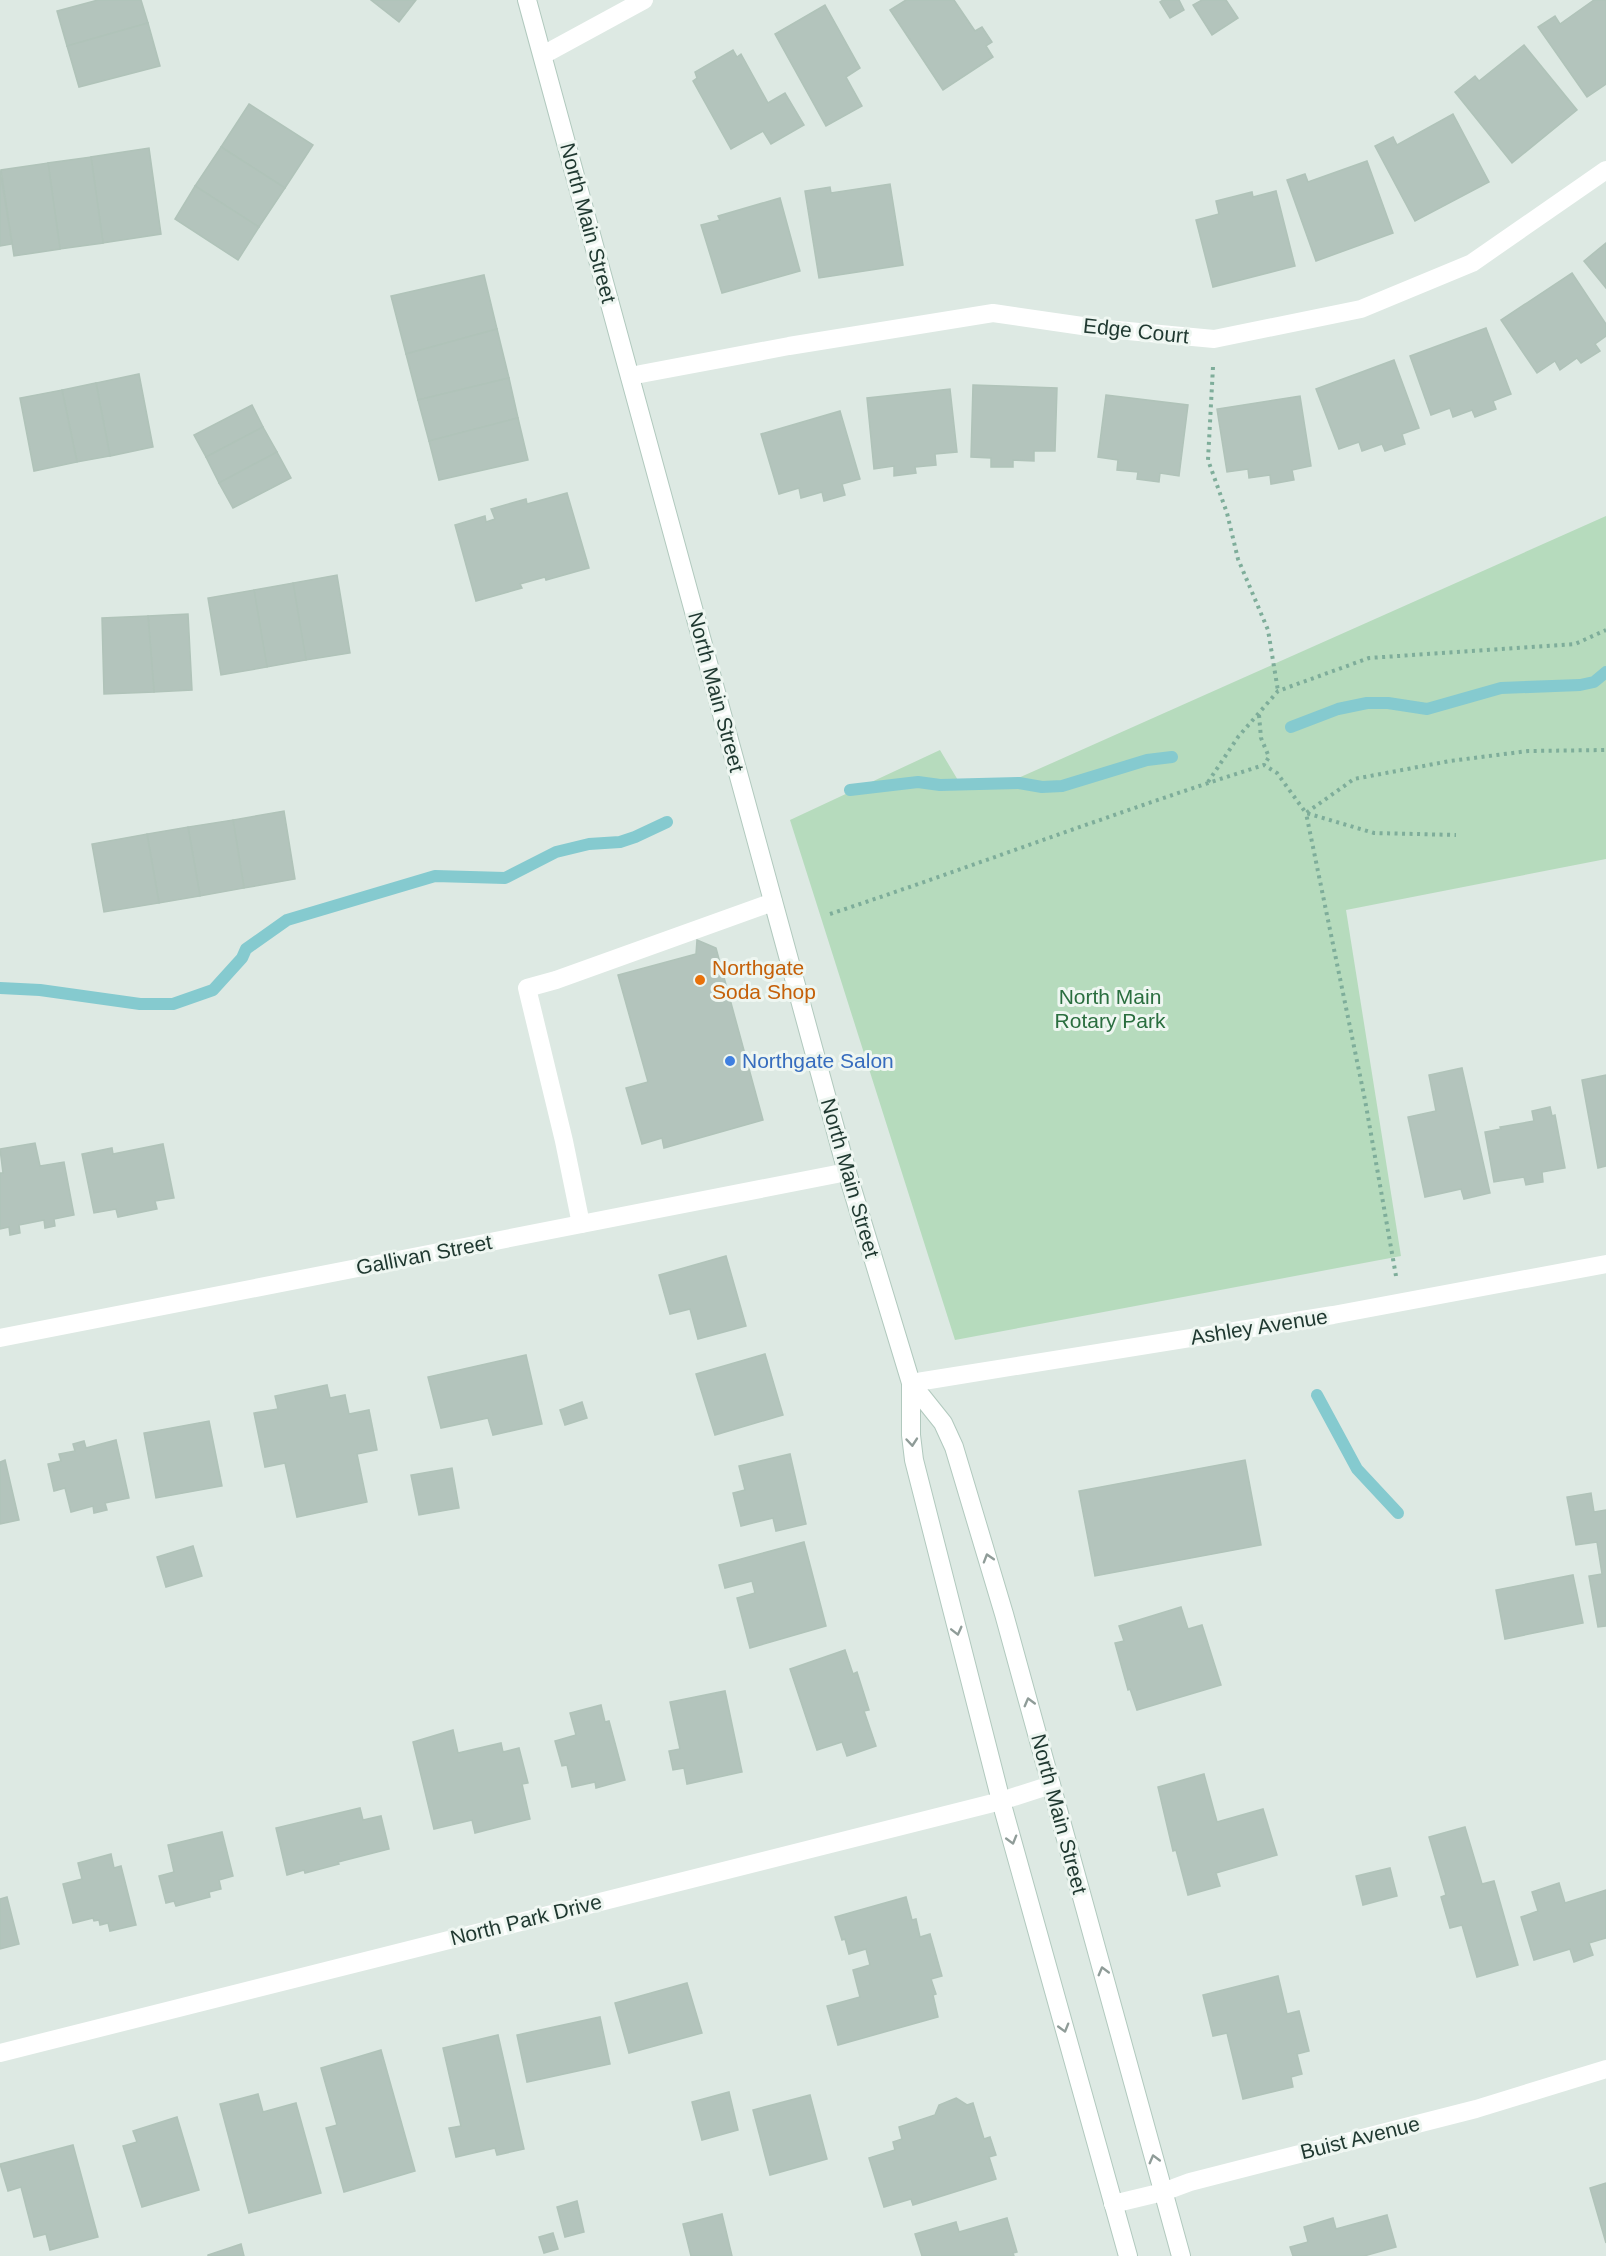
<svg xmlns="http://www.w3.org/2000/svg" width="1606" height="2256" font-family="Helvetica,sans-serif">
<style>
.green{fill:#b6dbbd}
.lines{fill:none;stroke-linecap:round;stroke-linejoin:round}
.stream{stroke:#85cacf;stroke-width:12}
.building{fill:#b3c4bc;stroke:#b0c3b9;stroke-width:1.5}
.secondary-casing{stroke:#b1c9be;stroke-width:20}
.path{stroke:#7ead9a;stroke-width:4;stroke-dasharray:3 4.5;stroke-linecap:butt}
.lane{stroke:#fff;stroke-width:18}
.street{stroke:#fff;stroke-width:18}
.secondary{stroke:#fff;stroke-width:18}
.oneway{stroke:#8f9c98}
.food-dot{fill:#e8710a;stroke:#eef6f1;stroke-width:2}
.shop-dot{fill:#3f7fe0;stroke:#eef6f1;stroke-width:2}
.labels{text-anchor:middle;stroke-width:6;stroke-linejoin:round;paint-order:stroke}
.street-label{font-size:21px;fill:#1f3830;stroke:#eef6f1}
.food-label{font-size:21px;fill:#c56008;stroke:#eef6f1;text-anchor:start}
.park-label{font-size:21px;fill:#2a6e3f;stroke:#eef6f1}
.shop-label{font-size:21px;fill:#366cbe;stroke:#eef6f1;text-anchor:start}
</style>
<rect width="100%" height="100%" fill="#dde9e3"/>
<polygon class="green" points="1606,516 1606,859 1346,910 1401,1256 955,1340 790,820 940,750 962,787 1005,784"/>
<g class="lines">
<g class="stream">
<polyline points="1291,727 1338,709 1367,703 1388,703 1427,709 1501,688 1580,685 1594,682 1606,672"/>
<polyline points="850,790 918,782 940,785 1019,783 1042,787 1062,786 1147,760 1172,757"/>
<polyline points="0,988 40,990 140,1004 173,1004 213,990 242,958 246,949 287,920 435,876 505,878 556,852 589,844 620,842 635,837 667,822"/>
<polyline points="1317,1395 1357,1469 1398,1513"/>
</g>
</g>
<g class="building">
<polygon points="98,0 141,0 148,23 67,46 57,11"/>
<polygon points="371,0 416,0 399,22"/>
<polygon points="906,0 954,0 975,31 982,27 992,42 986,46 993,57 943,90 890,10"/>
<polygon points="1163,0 1179,0 1184,10 1170,18 1160,2"/>
<polygon points="1202,0 1226,0 1238,18 1212,35 1193,5"/>
<polygon points="1594,0 1606,0 1606,84 1587,97 1538,27 1555,16 1560,24"/>
<polygon points="825,5 860,68 846,77 862,106 826,126 775,34"/>
<polygon points="148,23 160,66 79,87 67,46"/>
<polygon points="1524,45 1577,110 1512,163 1455,92 1475,76 1479,81"/>
<polygon points="733,50 737,57 741,54 768,103 785,93 804,125 771,144 763,131 731,149 693,81 697,78 695,72"/>
<polygon points="249,104 313,145 285,188 221,147"/>
<polygon points="1453,114 1489,182 1415,221 1375,146 1393,137 1397,145"/>
<polygon points="221,147 285,188 259,227 195,186"/>
<polygon points="149,148 161,234 103,243 91,157"/>
<polygon points="91,157 103,243 60,249 48,163"/>
<polygon points="1367,161 1393,233 1316,261 1287,180 1305,174 1308,182"/>
<polygon points="48,163 60,249 14,256 1,170"/>
<polygon points="0,170 12,244 0,246"/>
<polygon points="890,184 903,265 819,278 805,191 830,187 831,193"/>
<polygon points="195,186 259,227 238,260 175,219"/>
<polygon points="1276,191 1295,266 1213,287 1196,220 1219,214 1216,201 1252,192 1253,197"/>
<polygon points="780,198 800,271 722,293 701,225 720,220 718,216"/>
<polygon points="1606,243 1606,288 1584,261"/>
<polygon points="1572,273 1606,324 1606,336 1595,344 1600,351 1581,363 1577,358 1560,370 1555,361 1537,373 1501,320"/>
<polygon points="484,275 497,329 406,354 391,296"/>
<polygon points="1486,328 1511,394 1493,401 1496,409 1475,417 1472,410 1453,417 1450,408 1431,415 1410,356"/>
<polygon points="497,329 509,378 418,400 406,354"/>
<polygon points="1394,360 1419,428 1402,434 1405,444 1385,451 1382,444 1362,451 1359,442 1339,449 1316,389"/>
<polygon points="139,374 153,447 110,456 96,383"/>
<polygon points="509,378 518,418 429,441 418,400"/>
<polygon points="96,383 110,456 77,462 62,390"/>
<polygon points="973,385 1057,388 1055,451 1034,451 1034,461 1013,460 1013,467 991,467 991,458 971,457"/>
<polygon points="950,389 957,452 935,454 936,465 915,467 916,473 894,476 894,466 874,469 867,398"/>
<polygon points="62,390 77,462 34,471 20,398"/>
<polygon points="1106,395 1188,405 1179,476 1160,473 1159,482 1137,479 1138,472 1117,470 1118,460 1098,457"/>
<polygon points="1300,396 1311,466 1292,470 1294,480 1271,484 1270,475 1249,478 1248,469 1227,472 1217,409"/>
<polygon points="252,405 263,427 206,457 194,435"/>
<polygon points="840,411 860,479 842,484 845,495 824,501 822,492 801,498 799,488 779,494 761,434"/>
<polygon points="518,418 528,460 439,480 429,441"/>
<polygon points="263,427 277,452 219,483 206,457"/>
<polygon points="277,452 291,478 233,508 219,483"/>
<polygon points="567,493 589,568 546,580 545,577 520,584 522,588 476,601 455,525 485,516 486,522 495,519 491,509 526,499 527,504"/>
<polygon points="337,575 350,653 306,660 293,583"/>
<polygon points="293,583 306,660 267,667 254,590"/>
<polygon points="254,590 267,667 221,675 208,598"/>
<polygon points="188,614 192,690 154,692 148,616"/>
<polygon points="148,616 154,692 104,694 102,618"/>
<polygon points="284,811 295,879 244,888 233,820"/>
<polygon points="233,820 244,888 200,896 188,827"/>
<polygon points="188,827 200,896 159,903 147,834"/>
<polygon points="147,834 159,903 104,912 92,844"/>
<polygon points="697,940 716,948 763,1120 664,1148 662,1138 642,1144 626,1088 648,1082 618,975 696,954"/>
<polygon points="1462,1068 1490,1193 1464,1199 1461,1189 1425,1197 1408,1117 1436,1111 1429,1075"/>
<polygon points="1606,1075 1606,1166 1598,1168 1582,1080"/>
<polygon points="1550,1107 1552,1116 1555,1115 1565,1168 1542,1172 1543,1182 1526,1185 1524,1177 1494,1182 1485,1132 1501,1129 1500,1127 1534,1121 1532,1111"/>
<polygon points="35,1143 40,1166 64,1162 74,1215 54,1219 55,1226 45,1228 44,1220 19,1225 20,1233 10,1235 9,1227 0,1229 0,1173 3,1173 0,1149"/>
<polygon points="163,1144 174,1198 155,1201 157,1209 118,1217 116,1209 94,1213 82,1154 112,1148 113,1154"/>
<polygon points="726,1256 746,1326 698,1339 690,1309 670,1314 659,1275"/>
<polygon points="765,1354 783,1415 715,1435 696,1374"/>
<polygon points="526,1355 542,1424 493,1435 488,1418 441,1428 428,1377"/>
<polygon points="327,1385 330,1398 345,1395 349,1414 369,1410 377,1450 357,1454 367,1502 297,1517 285,1463 265,1467 254,1413 278,1409 275,1396"/>
<polygon points="582,1402 587,1418 565,1425 560,1410"/>
<polygon points="209,1421 222,1486 156,1498 144,1433"/>
<polygon points="116,1440 129,1498 105,1503 107,1510 94,1513 93,1506 71,1512 65,1488 54,1491 48,1464 61,1461 59,1454 75,1451 73,1444 84,1441 86,1448"/>
<polygon points="790,1454 806,1524 776,1531 773,1518 741,1526 733,1493 745,1490 739,1466"/>
<polygon points="5,1460 19,1520 0,1524 0,1462"/>
<polygon points="1245,1460 1261,1545 1095,1576 1079,1491"/>
<polygon points="452,1468 459,1508 419,1515 411,1475"/>
<polygon points="1591,1493 1594,1512 1606,1510 1606,1626 1598,1627 1589,1576 1602,1574 1597,1542 1576,1545 1567,1497"/>
<polygon points="804,1542 826,1626 750,1648 737,1598 755,1593 752,1581 725,1588 719,1565"/>
<polygon points="193,1546 202,1576 166,1587 157,1557"/>
<polygon points="1573,1575 1583,1623 1505,1639 1496,1590"/>
<polygon points="1181,1607 1188,1629 1202,1625 1221,1685 1137,1710 1130,1689 1128,1690 1115,1643 1124,1641 1119,1626"/>
<polygon points="845,1650 853,1674 857,1672 869,1710 864,1711 876,1746 847,1756 842,1742 817,1750 790,1669"/>
<polygon points="725,1691 742,1772 687,1784 684,1768 673,1770 669,1751 680,1749 670,1702"/>
<polygon points="601,1705 605,1722 609,1721 625,1780 596,1788 595,1782 572,1787 567,1765 562,1766 555,1741 576,1735 570,1713"/>
<polygon points="453,1730 458,1753 501,1743 503,1752 519,1748 528,1783 522,1784 530,1819 475,1833 472,1820 434,1829 413,1742"/>
<polygon points="1204,1774 1217,1822 1263,1809 1277,1855 1216,1873 1220,1886 1188,1895 1176,1850 1173,1851 1158,1787"/>
<polygon points="360,1808 363,1820 381,1816 389,1849 338,1862 339,1864 305,1873 304,1870 287,1875 276,1828"/>
<polygon points="1465,1827 1482,1884 1494,1881 1518,1965 1477,1977 1462,1925 1450,1928 1441,1897 1446,1895 1429,1837"/>
<polygon points="222,1832 233,1876 219,1880 221,1889 209,1892 210,1897 176,1906 174,1901 166,1903 159,1876 174,1872 168,1845"/>
<polygon points="111,1854 114,1868 121,1866 136,1925 110,1931 108,1923 100,1925 99,1920 94,1921 93,1918 73,1923 63,1884 82,1879 78,1863"/>
<polygon points="1390,1868 1397,1896 1363,1905 1356,1876"/>
<polygon points="1559,1883 1565,1903 1606,1890 1606,1938 1589,1943 1593,1955 1574,1962 1570,1949 1534,1960 1521,1917 1538,1911 1532,1892"/>
<polygon points="7,1897 19,1944 0,1949 0,1899"/>
<polygon points="906,1897 912,1920 916,1919 920,1937 930,1934 942,1976 931,1979 936,1994 933,1995 938,2017 838,2045 827,2006 860,1997 853,1970 870,1965 866,1949 849,1954 845,1939 842,1940 835,1917"/>
<polygon points="1278,1976 1287,2014 1299,2011 1309,2051 1297,2054 1302,2074 1291,2077 1293,2087 1243,2099 1227,2033 1213,2036 1203,1995"/>
<polygon points="687,1983 702,2033 629,2053 615,2003"/>
<polygon points="600,2017 610,2064 527,2082 517,2035"/>
<polygon points="498,2035 524,2149 497,2155 495,2148 456,2157 449,2128 461,2126 443,2048"/>
<polygon points="381,2050 415,2171 344,2192 326,2128 337,2125 321,2068"/>
<polygon points="729,2092 738,2130 702,2140 692,2102"/>
<polygon points="258,2094 263,2112 296,2103 321,2193 249,2213 220,2104"/>
<polygon points="810,2095 827,2159 770,2175 753,2110"/>
<polygon points="956,2098 967,2105 973,2103 984,2139 990,2137 996,2155 989,2157 996,2179 913,2205 911,2199 884,2207 869,2158 895,2150 893,2142 902,2139 899,2127 935,2115 939,2105"/>
<polygon points="177,2117 199,2190 142,2207 123,2146 137,2142 133,2131"/>
<polygon points="73,2145 98,2237 50,2250 46,2234 34,2237 21,2187 8,2191 0,2164"/>
<polygon points="1606,2183 1606,2243 1590,2188"/>
<polygon points="577,2201 584,2232 565,2237 557,2207"/>
<polygon points="722,2214 732,2256 691,2256 683,2224"/>
<polygon points="1387,2215 1396,2247 1364,2256 1293,2256 1290,2247 1308,2242 1304,2227 1333,2218 1336,2229"/>
<polygon points="1007,2218 1017,2252 1013,2253 1014,2256 922,2256 915,2234 956,2222 959,2232"/>
<polygon points="553,2233 558,2249 544,2253 539,2237"/>
<polygon points="241,2244 244,2256 208,2256 208,2255"/>
</g>
<g class="lines">
<g class="secondary-casing">
<g id="secondary">
<polyline points="527,0 847,1172 911,1383 911,1435 914,1460 1001,1801 1128,2256"/>
<polyline points="911,1383 943,1423 954,1447 1004,1614 1181,2256"/>
</g>
</g>
<g class="path">
<polyline points="1213,367 1208,460 1227,513 1238,559 1268,630 1278,691"/>
<polyline points="1259,715 1261,738 1269,757 1264,765"/>
<polyline points="1208,782 1238,737 1278,691 1369,658 1575,644 1606,630"/>
<path d="M830,914c145,-48 288,-103 434,-149l13,8 29,40 68,20 82,2"/>
<polyline points="1396,1276 1365,1100 1306,813 1354,779 1450,761 1528,751 1606,750"/>
</g>
<polyline class="lane" points="581,1224 564,1141 527,988 556,980 773,902"/>
<g class="street">
<polyline points="543,55 644,0"/>
<polyline points="630,376 789,346 993,313 1096,328 1214,339 1361,309 1472,263 1606,170"/>
<polyline points="0,1338 847,1172"/>
<polyline points="911,1383 1333,1315 1606,1264"/>
<polyline points="0,2053 1001,1801 1051,1785"/>
<polyline points="1113,2204 1163,2192 1190,2182 1476,2109 1606,2069"/>
</g>
<use href="#secondary" class="secondary"/>
</g>
<defs><path id="oneway-chevron" d="M-2-3.5L2.5 0L-2 3.5" fill="none" stroke-width="1.6" stroke-linecap="round" stroke-linejoin="round" transform="scale(1.5)"/></defs>
<g class="oneway">
<use href="#oneway-chevron" transform="translate(912 1442) rotate(85)"/>
<use href="#oneway-chevron" transform="translate(988 1558) rotate(-107)"/>
<use href="#oneway-chevron" transform="translate(957 1631) rotate(76)"/>
<use href="#oneway-chevron" transform="translate(1029 1702) rotate(-105)"/>
<use href="#oneway-chevron" transform="translate(1012 1840) rotate(74)"/>
<use href="#oneway-chevron" transform="translate(1103 1971) rotate(-105)"/>
<use href="#oneway-chevron" transform="translate(1064 2028) rotate(74)"/>
<use href="#oneway-chevron" transform="translate(1154 2159) rotate(-105)"/>
</g>
<circle class="food-dot" cx="700" cy="980" r="6"/>
<circle class="shop-dot" cx="730" cy="1061" r="6"/>
<g class="labels">
<g class="street-label">
<text transform="translate(588 223) rotate(75)" y="7">North Main Street</text>
<text transform="translate(1136 331) rotate(6)" y="7">Edge Court</text>
<text transform="translate(716 692) rotate(75)" y="7">North Main Street</text>
<text transform="translate(850 1178) rotate(74)" y="7">North Main Street</text>
<text transform="translate(424 1255) rotate(-11)" y="7">Gallivan Street</text>
<text transform="translate(1259 1327) rotate(-9)" y="7">Ashley Avenue</text>
<text transform="translate(1059 1814) rotate(75)" y="7">North Main Street</text>
<text transform="translate(526 1920) rotate(-14)" y="7">North Park Drive</text>
<text transform="translate(1360 2138) rotate(-14)" y="7">Buist Avenue</text>
</g>
<g class="food-label">
<text x="712" y="975">Northgate<tspan x="712" dy="24">Soda Shop</tspan></text>
</g>
<g class="park-label">
<text x="1110" y="1004">North Main<tspan x="1110" dy="24">Rotary Park</tspan></text>
</g>
<g class="shop-label">
<text x="742" y="1068">Northgate Salon</text>
</g>
</g>
</svg>
